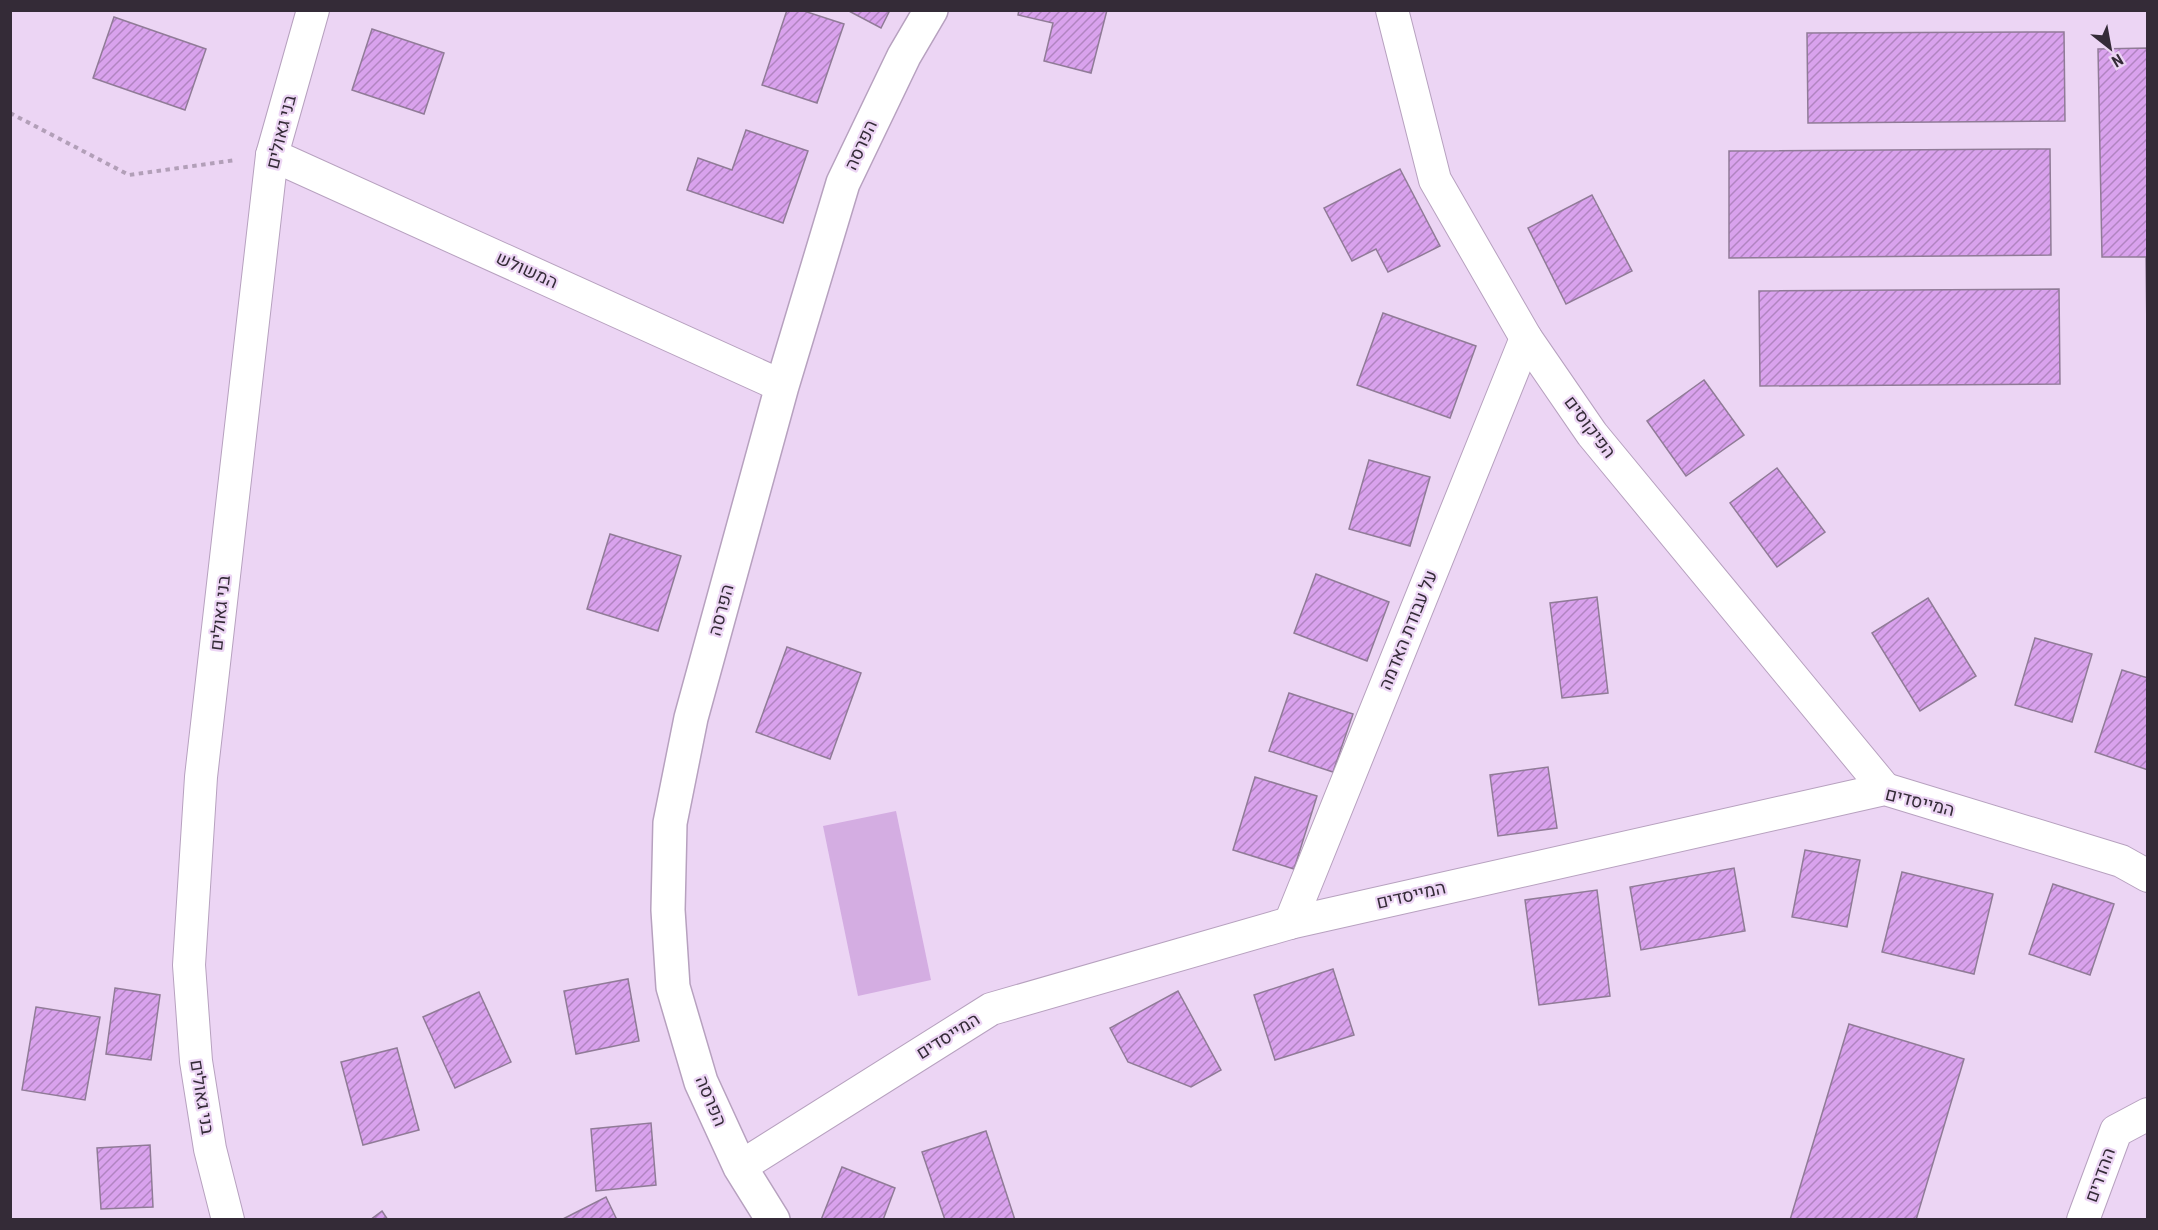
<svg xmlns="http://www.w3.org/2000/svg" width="2158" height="1230" font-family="'Roboto Condensed',Heebo,sans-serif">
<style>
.grass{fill:#d4ade2}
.building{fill:url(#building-hatch);stroke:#907b97;stroke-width:1.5}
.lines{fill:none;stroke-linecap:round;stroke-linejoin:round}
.minor-casing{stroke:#b7a1bf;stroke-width:34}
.tertiary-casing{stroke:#b7a1bf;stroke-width:36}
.path{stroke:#b29fb8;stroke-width:4;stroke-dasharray:4.5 4.5;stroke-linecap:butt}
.minor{stroke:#fff;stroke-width:32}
.tertiary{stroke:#fff;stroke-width:33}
.labels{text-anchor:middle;stroke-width:4.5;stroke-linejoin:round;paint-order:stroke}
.street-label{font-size:18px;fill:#342b37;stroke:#ecd5f4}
</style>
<defs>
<pattern id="building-hatch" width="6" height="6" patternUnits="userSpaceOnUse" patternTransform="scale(1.5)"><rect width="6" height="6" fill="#d9a2ed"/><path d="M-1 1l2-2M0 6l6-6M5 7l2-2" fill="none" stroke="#b184c1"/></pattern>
</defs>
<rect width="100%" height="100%" fill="#ecd5f4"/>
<polygon class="grass" points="896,811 931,980 858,996 823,826"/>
<g class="building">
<polygon points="787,10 801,10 844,24 817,103 762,85"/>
<polygon points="847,10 890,10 881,28"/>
<polygon points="1019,10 1107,10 1091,73 1044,61 1053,23 1018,15"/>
<polygon points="114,17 206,49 185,110 93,78"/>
<polygon points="372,29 444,53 424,114 352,90"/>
<polygon points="2064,32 2065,121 1808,123 1807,33"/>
<polygon points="2148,48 2148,333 2147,333 2146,257 2102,257 2098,49"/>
<polygon points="746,130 808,151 783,223 687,190 698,158 732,170"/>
<polygon points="2050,149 2051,255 1729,258 1729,151"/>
<polygon points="1400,169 1440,246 1388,272 1376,249 1352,261 1324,208"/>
<polygon points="1592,195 1632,271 1566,304 1528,228"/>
<polygon points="2059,289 2060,384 1760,386 1759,291"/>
<polygon points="1383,313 1476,346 1450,418 1357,385"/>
<polygon points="1704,380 1744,435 1686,476 1647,421"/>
<polygon points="1369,460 1430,477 1410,546 1349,529"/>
<polygon points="1777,468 1825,532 1777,567 1730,503"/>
<polygon points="610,534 681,556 658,631 587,609"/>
<polygon points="1316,574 1389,602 1367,661 1294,633"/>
<polygon points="1597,597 1608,693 1562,698 1550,603"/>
<polygon points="1928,598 1976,676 1920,711 1872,633"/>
<polygon points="2035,638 2092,654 2072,722 2015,705"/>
<polygon points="787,647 861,673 830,759 756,732"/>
<polygon points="2122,670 2148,678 2148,770 2095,752"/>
<polygon points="1289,693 1353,714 1333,772 1269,751"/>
<polygon points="1548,767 1557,828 1498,836 1490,775"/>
<polygon points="1255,777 1317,796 1294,869 1233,850"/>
<polygon points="1805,850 1860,860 1847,927 1792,917"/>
<polygon points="1734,868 1745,931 1641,950 1630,887"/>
<polygon points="1902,872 1993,894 1974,974 1882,952"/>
<polygon points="2053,884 2114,904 2090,975 2029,954"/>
<polygon points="1597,890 1610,996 1539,1005 1525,900"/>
<polygon points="1333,969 1354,1035 1275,1060 1254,995"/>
<polygon points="628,979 639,1041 576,1054 564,991"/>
<polygon points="115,988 160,995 151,1060 106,1054"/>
<polygon points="1178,991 1221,1070 1191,1087 1128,1062 1110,1028"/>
<polygon points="479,992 511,1062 455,1088 423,1017"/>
<polygon points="36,1007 100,1017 85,1100 22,1090"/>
<polygon points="1849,1024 1964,1059 1916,1220 1790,1220"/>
<polygon points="397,1048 419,1130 363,1145 341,1062"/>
<polygon points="651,1123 656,1185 596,1191 591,1129"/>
<polygon points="986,1131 1015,1220 945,1220 922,1152"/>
<polygon points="150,1145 153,1207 101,1209 97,1148"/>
<polygon points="842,1167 895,1188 883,1220 821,1220"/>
<polygon points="606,1197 617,1220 561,1220"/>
<polygon points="382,1211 388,1220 370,1220"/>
</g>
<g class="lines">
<g class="minor-casing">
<g id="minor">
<polyline points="1392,10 1435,180 1526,338 1592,434 1885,789"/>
<polyline points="272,155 782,386"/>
<polyline points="1290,923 1526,338"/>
<polyline points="740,1167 991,1009 1290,923 1885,789 2121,861 2148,876"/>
<polyline points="228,1220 210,1149 196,1061 189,965 201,777 272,155 313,10"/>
<polyline points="2083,1220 2116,1131 2148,1114"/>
</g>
</g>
<g class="tertiary-casing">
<polyline id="tertiary" points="773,1220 740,1167 701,1082 673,987 668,910 670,823 691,718 782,386 843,183 904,56 931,10"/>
</g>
<polyline class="path" points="10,113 129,175 236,160"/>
<use href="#minor" class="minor"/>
<use href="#tertiary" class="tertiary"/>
</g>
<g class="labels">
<g class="street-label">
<text transform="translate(281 132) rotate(-76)" y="6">בני גאולים</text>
<text transform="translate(861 145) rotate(-65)" y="6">הפרסה</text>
<text transform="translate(527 270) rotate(24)" y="6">המשולש</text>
<text transform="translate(1590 427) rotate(53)" y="6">הפיקוסים</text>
<text transform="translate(721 610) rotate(-75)" y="6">הפרסה</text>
<text transform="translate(220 613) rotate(-84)" y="6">בני גאולים</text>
<text transform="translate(1408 630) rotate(-68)" y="6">על עבודת האדמה</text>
<text transform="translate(1920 802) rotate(14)" y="6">המייסדים</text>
<text transform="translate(1411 895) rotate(-13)" y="6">המייסדים</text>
<text transform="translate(948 1036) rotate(-32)" y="6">המייסדים</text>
<text transform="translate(202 1097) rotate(81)" y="6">בני גאולים</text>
<text transform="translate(711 1101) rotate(67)" y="6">הפרסה</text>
<text transform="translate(2100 1175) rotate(-70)" y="6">ההדרים</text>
</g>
</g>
<rect width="2158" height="1230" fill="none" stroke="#342b37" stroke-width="24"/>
<g transform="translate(2110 48) rotate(149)" stroke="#ecd5f4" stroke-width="4.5" paint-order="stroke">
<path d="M0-4.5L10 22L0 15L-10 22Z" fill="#342b37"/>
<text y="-9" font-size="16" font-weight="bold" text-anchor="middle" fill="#342b37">N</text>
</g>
</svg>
